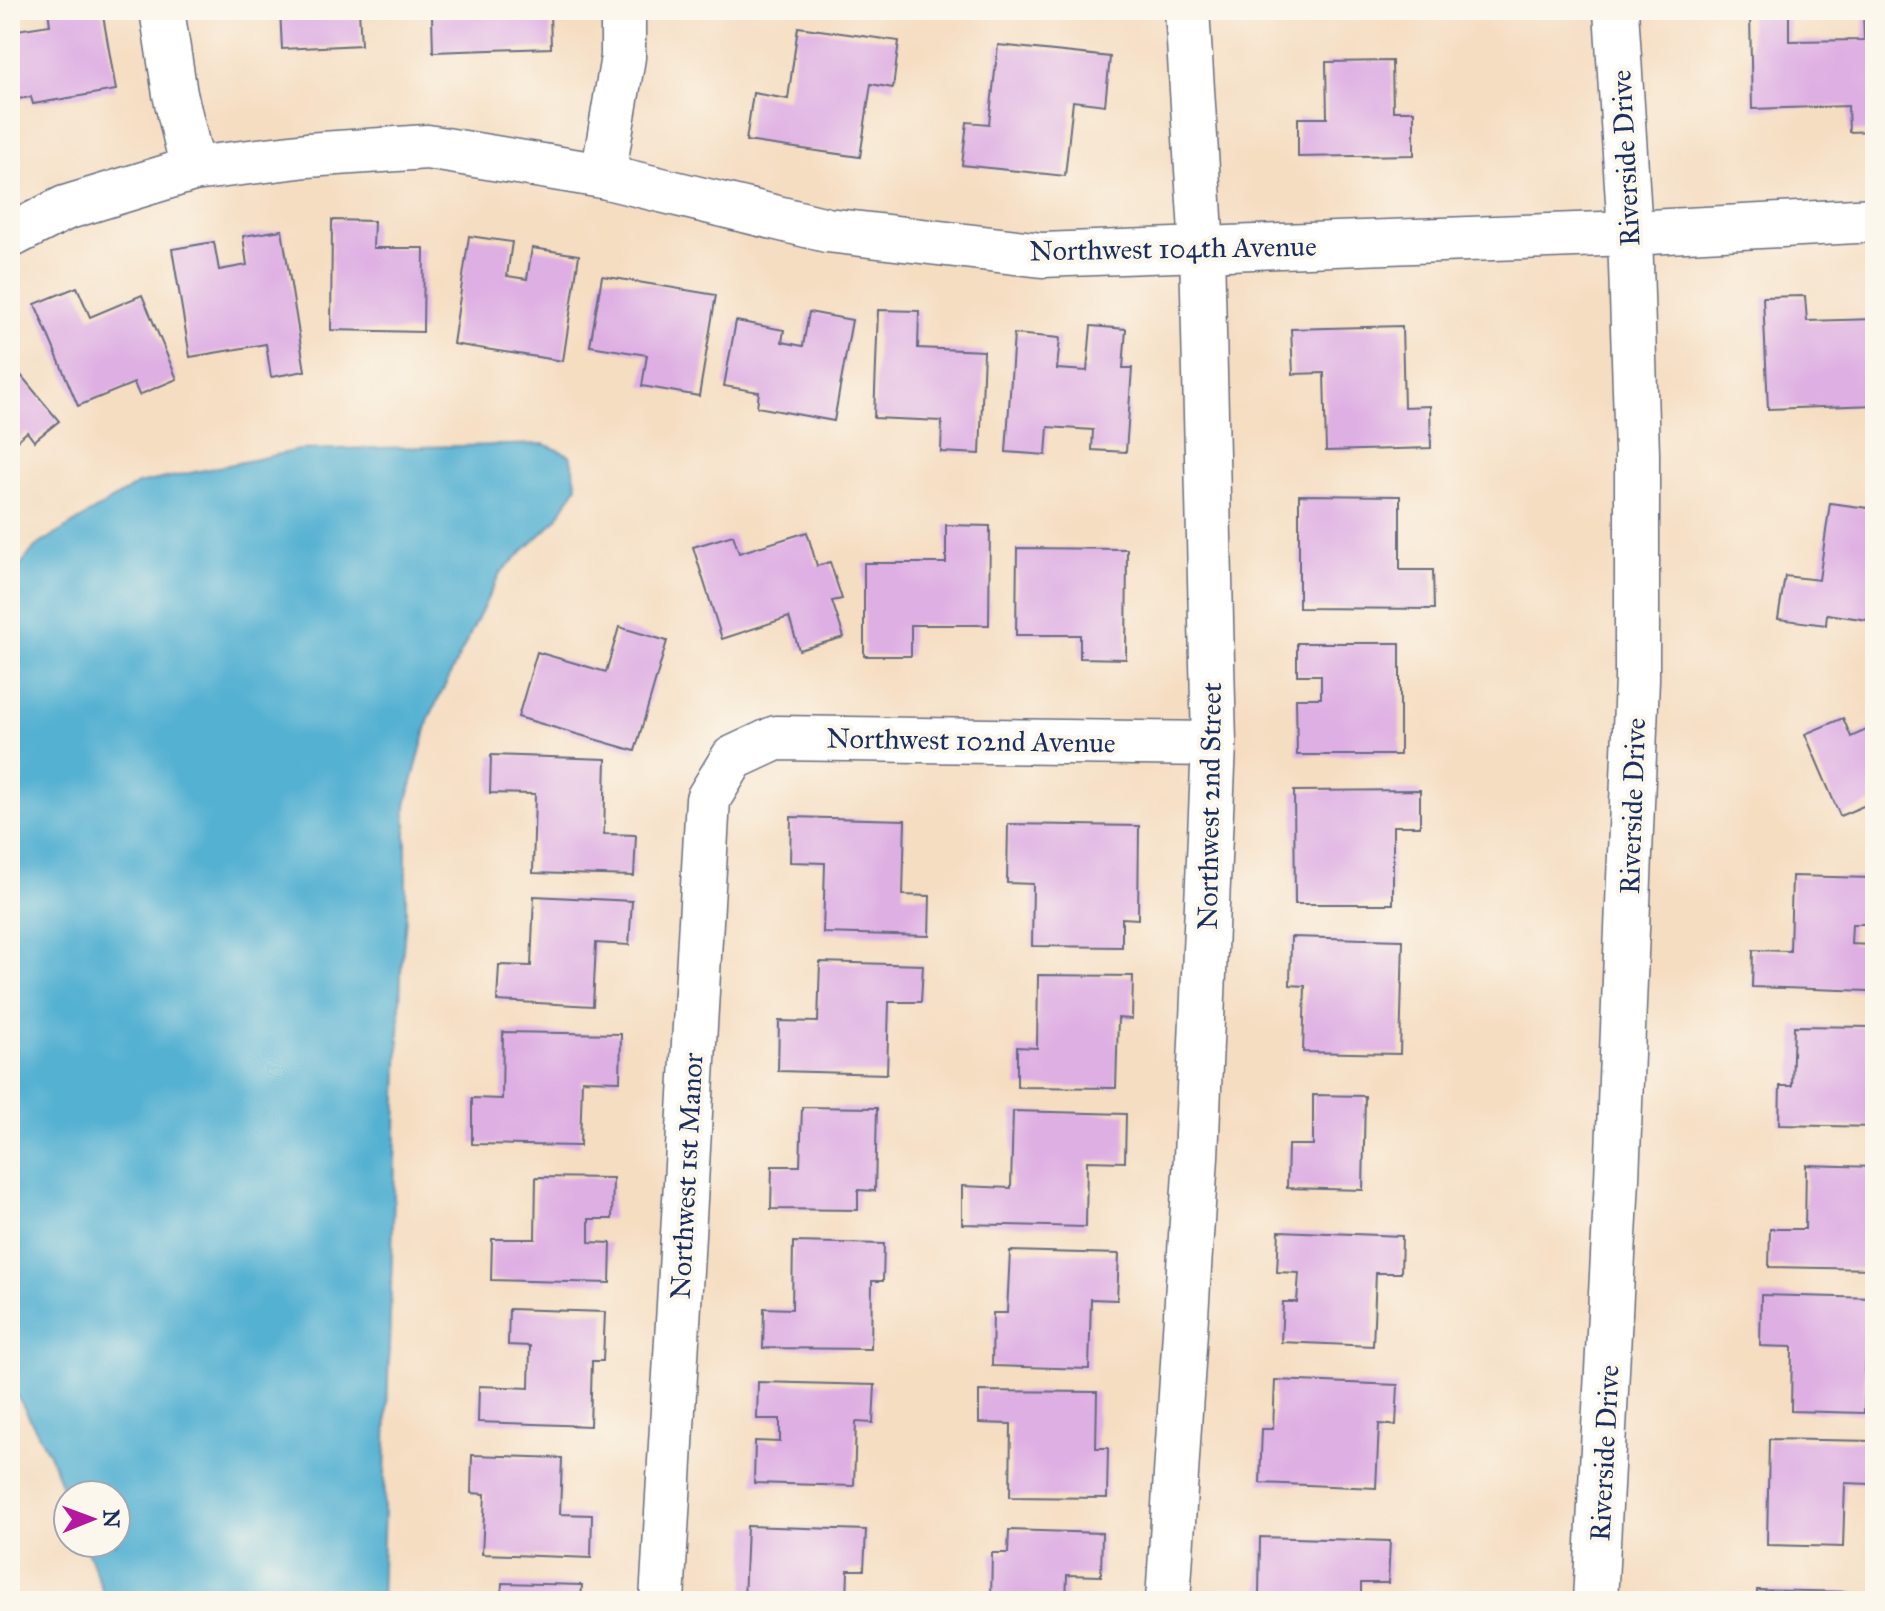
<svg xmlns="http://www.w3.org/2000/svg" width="1885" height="1611" font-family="'IM FELL Great Primer',serif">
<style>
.water{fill:#54b1d2;stroke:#387098;stroke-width:2}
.building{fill:#deafe3}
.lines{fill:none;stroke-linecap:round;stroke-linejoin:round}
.minor-casing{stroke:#676c81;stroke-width:47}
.minor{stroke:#fff;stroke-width:44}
.labels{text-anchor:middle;stroke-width:8;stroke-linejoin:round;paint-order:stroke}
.street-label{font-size:28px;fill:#1b2f5e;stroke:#fbf7ec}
</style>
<rect width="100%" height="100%" fill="#fbf7ec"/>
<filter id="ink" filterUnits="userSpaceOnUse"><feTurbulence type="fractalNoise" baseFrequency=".0125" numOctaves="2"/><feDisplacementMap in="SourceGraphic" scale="16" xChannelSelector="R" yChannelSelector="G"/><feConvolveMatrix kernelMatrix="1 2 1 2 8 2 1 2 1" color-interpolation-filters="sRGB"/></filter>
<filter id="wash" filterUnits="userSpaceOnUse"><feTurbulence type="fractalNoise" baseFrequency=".006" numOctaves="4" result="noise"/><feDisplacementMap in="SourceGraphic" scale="32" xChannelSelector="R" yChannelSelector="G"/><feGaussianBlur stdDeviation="1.8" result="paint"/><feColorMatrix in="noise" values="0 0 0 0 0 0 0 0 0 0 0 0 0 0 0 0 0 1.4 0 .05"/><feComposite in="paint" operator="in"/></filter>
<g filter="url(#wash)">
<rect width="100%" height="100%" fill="#f5ddc1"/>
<polygon class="water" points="544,444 570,455 577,486 556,520 500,573 429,718 406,805 406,917 401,972 381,1601 107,1601 84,1543 116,1543 116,1495 68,1495 68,1502 49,1454 10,1382 10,579 35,547 138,484 299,450"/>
<g id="blocks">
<g class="building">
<polygon points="48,10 102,10 116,90 33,104 31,97 10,100 10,31 50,25"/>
<polygon points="280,10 359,10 361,45 282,49"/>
<polygon points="471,10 550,10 551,48 433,52 432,16 471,15"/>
<polygon points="1863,10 1875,10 1875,131 1849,132 1848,106 1752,109 1750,15 1789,15 1789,41 1864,40"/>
<polygon points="798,27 899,41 893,88 871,84 860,157 746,141 753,93 788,99"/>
<polygon points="998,45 1110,57 1105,105 1073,101 1065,176 962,165 967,122 989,124"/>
<polygon points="1392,61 1393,111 1414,111 1414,155 1298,157 1298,118 1327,118 1326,62"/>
<polygon points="332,220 374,221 373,248 424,248 423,332 331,330"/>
<polygon points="282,230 305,371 271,377 266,344 190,357 172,249 214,242 219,270 247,265 243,236"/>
<polygon points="469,236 512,242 507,276 527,279 532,248 579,255 563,361 453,344"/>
<polygon points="602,276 716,295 699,396 642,386 647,355 590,346"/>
<polygon points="77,287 90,317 142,295 177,379 139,395 134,383 78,406 35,304"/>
<polygon points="1805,296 1807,321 1875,319 1875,405 1768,409 1763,297"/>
<polygon points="878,310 919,311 918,348 984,351 980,454 941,452 942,421 874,418"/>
<polygon points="809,312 852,320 834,421 757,407 759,392 724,386 736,321 784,330 782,342 803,346"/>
<polygon points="1091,326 1126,329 1123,368 1132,368 1126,452 1092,450 1093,430 1048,427 1046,455 1006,452 1014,334 1060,338 1057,369 1087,371"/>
<polygon points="1402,326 1404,407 1430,406 1431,448 1326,451 1324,373 1293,374 1291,329"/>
<polygon points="10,362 59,421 34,441 27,432 10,447"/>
<polygon points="1299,495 1400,496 1400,570 1433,570 1434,609 1299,608"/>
<polygon points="1830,503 1875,509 1875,621 1827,614 1826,625 1778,619 1785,576 1819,580"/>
<polygon points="946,525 990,526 989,625 911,625 911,656 864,656 864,563 946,563"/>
<polygon points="807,532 817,566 830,562 842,599 832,601 844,637 799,650 789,617 722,639 693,547 733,535 739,553"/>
<polygon points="1017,548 1127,549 1126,659 1080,658 1080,635 1016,635"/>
<polygon points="619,627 667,641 635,751 518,717 537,652 606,672"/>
<polygon points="1297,643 1400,643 1400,755 1297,755 1296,698 1321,698 1321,675 1297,675"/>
<polygon points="1843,718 1851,737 1875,726 1875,801 1840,816 1805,734"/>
<polygon points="491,755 606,759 604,834 636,835 634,876 533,873 535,794 490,793"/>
<polygon points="1420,790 1420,826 1393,826 1393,904 1295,904 1294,791"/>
<polygon points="791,817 905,820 903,895 930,896 929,936 823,933 825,863 790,862"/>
<polygon points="1008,824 1139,826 1138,919 1122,918 1122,947 1032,946 1033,884 1007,883"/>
<polygon points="1792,876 1872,878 1871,924 1852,924 1851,944 1870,945 1869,991 1752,987 1753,950 1790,951"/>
<polygon points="534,896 632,901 629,945 596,943 593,1006 497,1001 499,965 531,966"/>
<polygon points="1291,937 1403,940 1400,1054 1303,1052 1305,986 1290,985"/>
<polygon points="820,962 923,965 921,1002 889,1002 887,1074 778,1071 779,1021 818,1022"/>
<polygon points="1038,975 1133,976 1132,1019 1118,1018 1116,1088 1017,1087 1017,1047 1037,1048"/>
<polygon points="1794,1026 1875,1027 1875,1069 1872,1069 1871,1091 1875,1091 1875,1127 1779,1125 1780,1086 1792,1086"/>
<polygon points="503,1032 621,1034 620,1081 582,1080 580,1146 472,1144 472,1098 502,1099"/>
<polygon points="1313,1095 1365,1096 1363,1190 1287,1188 1288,1145 1313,1145"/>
<polygon points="802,1107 877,1108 875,1191 858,1190 858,1210 771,1209 772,1166 800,1166"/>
<polygon points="1013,1111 1126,1114 1125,1162 1087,1161 1086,1227 962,1224 962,1186 1011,1188"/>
<polygon points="1806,1165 1875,1167 1875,1269 1769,1267 1770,1229 1805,1229"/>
<polygon points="536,1177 613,1178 612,1219 589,1219 589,1242 611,1243 610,1283 491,1280 492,1239 535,1239"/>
<polygon points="1279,1231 1402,1236 1401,1273 1376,1273 1373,1346 1281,1342 1283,1302 1297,1302 1299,1273 1277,1272"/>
<polygon points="793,1242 884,1244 883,1281 872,1281 871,1349 763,1348 764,1308 792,1309"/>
<polygon points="1010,1251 1119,1254 1117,1300 1091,1299 1089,1369 992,1366 993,1313 1007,1313"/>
<polygon points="1761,1295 1875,1298 1875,1354 1866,1354 1864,1413 1791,1411 1792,1347 1760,1346"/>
<polygon points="509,1309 605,1312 603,1361 592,1361 590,1426 478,1422 479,1386 529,1388 530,1346 508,1345"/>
<polygon points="1275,1380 1398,1385 1396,1425 1379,1424 1376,1488 1260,1483 1262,1429 1273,1429"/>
<polygon points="758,1382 875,1385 873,1423 856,1422 854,1486 754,1483 755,1441 780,1442 780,1419 757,1419"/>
<polygon points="979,1391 1097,1392 1096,1448 1108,1448 1107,1498 1010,1497 1011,1424 979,1423"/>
<polygon points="1769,1439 1873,1441 1871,1484 1845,1483 1843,1547 1767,1545"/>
<polygon points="472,1455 562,1458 560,1514 592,1515 591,1558 482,1554 485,1494 471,1493"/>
<polygon points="747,1526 866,1530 864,1570 848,1570 847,1601 744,1601"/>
<polygon points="1009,1530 1102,1533 1101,1576 1067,1575 1066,1601 991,1601 992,1553 1008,1553"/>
<polygon points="1260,1537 1390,1541 1388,1583 1361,1583 1361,1601 1255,1601 1256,1596 1259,1596"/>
<polygon points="502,1583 582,1585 581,1601 501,1601"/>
<polygon points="1757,1590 1857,1592 1856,1601 1757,1601"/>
</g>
</g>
</g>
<g filter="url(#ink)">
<use href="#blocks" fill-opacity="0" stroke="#676c81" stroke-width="2"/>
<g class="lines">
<g class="minor-casing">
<g id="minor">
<polyline points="162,10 175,94 193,169"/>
<polyline points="603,176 623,57 623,10"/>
<polyline points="10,236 65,208 193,169 307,155 427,147 603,176 827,230 1042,255 1630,233 1875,220"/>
<polyline points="662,1601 708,799 733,758 776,738 1214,744"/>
<polyline points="1168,1601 1196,1157 1214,744 1202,249 1187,10"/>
<polyline points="1595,1601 1617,1179 1637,679 1637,453 1630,233 1616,10"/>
</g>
</g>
<use href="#minor" class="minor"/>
</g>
</g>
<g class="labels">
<g class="street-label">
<text transform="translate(1625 158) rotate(-93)" y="10">Riverside Drive</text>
<text transform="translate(1173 248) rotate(-1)" y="10">Northwest 104th Avenue</text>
<text transform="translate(971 740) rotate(1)" y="10">Northwest 102nd Avenue</text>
<text transform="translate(1209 806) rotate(-89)" y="10">Northwest 2nd Street</text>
<text transform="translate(1632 806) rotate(-88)" y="10">Riverside Drive</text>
<text transform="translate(686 1176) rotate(-87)" y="10">Northwest 1st Manor</text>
<text transform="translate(1604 1453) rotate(-87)" y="10">Riverside Drive</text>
</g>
</g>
<rect width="1885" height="1611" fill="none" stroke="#fbf7ec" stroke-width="40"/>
<g transform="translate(92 1519) rotate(89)"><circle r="38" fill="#fbf7ec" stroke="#a1a7b3" stroke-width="2"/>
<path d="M0-6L14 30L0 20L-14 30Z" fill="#b5179e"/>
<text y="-12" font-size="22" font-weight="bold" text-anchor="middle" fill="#1b2f5e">N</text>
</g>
</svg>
